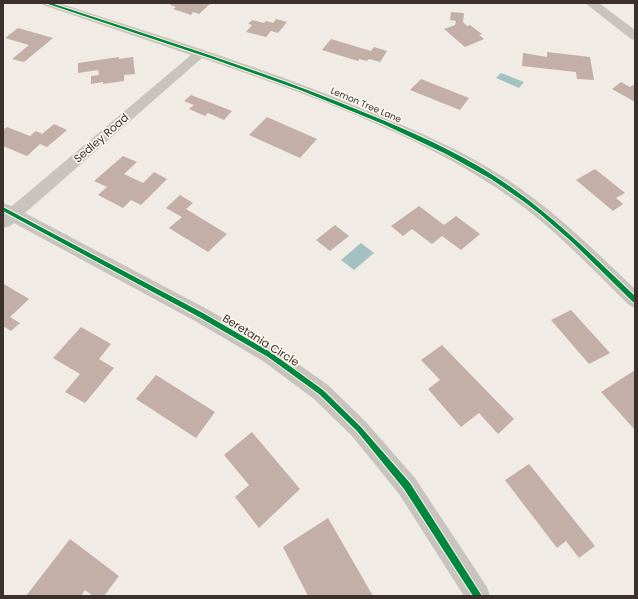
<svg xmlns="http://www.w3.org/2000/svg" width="638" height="599" font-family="Poppins,sans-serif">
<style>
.water{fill:#a1c2c1}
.building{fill:#c3afa7}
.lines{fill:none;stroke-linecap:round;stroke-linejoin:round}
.minor{fill:#c9c3be;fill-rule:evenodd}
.cycleway-casing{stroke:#fbf5ee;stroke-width:2}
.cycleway{fill:#00873e;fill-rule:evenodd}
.labels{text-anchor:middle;stroke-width:3.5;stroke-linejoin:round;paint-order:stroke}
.far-street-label{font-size:9px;fill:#3b302b;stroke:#fbf5ee}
.street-label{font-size:11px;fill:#3b302b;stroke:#fbf5ee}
</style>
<rect width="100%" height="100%" fill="#f0ebe5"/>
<g class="water">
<polygon points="501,73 524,82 519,88 496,78"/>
<polygon points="361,243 374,253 354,270 341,260"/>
</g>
<g class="building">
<polygon points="173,3 211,3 199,14 193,12 191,15 173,9 176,7 170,5"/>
<polygon points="451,12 464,13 463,22 467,26 470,25 482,34 479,35 484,39 465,47 444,29 455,25 456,21 450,20"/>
<polygon points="276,19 287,22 278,33 271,31 266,37 246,32 252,25 248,24 252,20 264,23 266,21 273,23"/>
<polygon points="18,28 53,38 24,62 12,59 29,45 5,38"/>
<polygon points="331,39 371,51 374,47 387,51 380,62 369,59 367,61 359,59 358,61 322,50"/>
<polygon points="547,52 590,57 594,80 577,79 576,72 522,66 523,53 547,57"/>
<polygon points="119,57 119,59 133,57 135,74 124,75 124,81 103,84 103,82 91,84 91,76 99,75 98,70 78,73 78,63"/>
<polygon points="421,79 469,98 460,110 410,90"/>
<polygon points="621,82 630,87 633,85 635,86 635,102 612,89"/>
<polygon points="191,95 232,111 224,120 208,113 205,116 189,109 194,105 184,101"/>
<polygon points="267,117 317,139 300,158 249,135"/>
<polygon points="54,124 67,130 47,147 40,144 27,156 3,146 3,130 7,127 30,136 36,131 42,134"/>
<polygon points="123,156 137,162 124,174 143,183 154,172 167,179 141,205 131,200 123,208 98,195 107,187 94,181"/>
<polygon points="595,169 625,193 616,198 623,204 613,211 576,180"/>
<polygon points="180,195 193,203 186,209 227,234 208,252 169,228 182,217 166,208"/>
<polygon points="419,206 444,225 456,216 480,234 461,250 442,236 432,244 412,229 403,236 391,226"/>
<polygon points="335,225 349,236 330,251 316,240"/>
<polygon points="4,284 29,299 10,317 20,323 11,331 3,326"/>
<polygon points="571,310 610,353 589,364 551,320"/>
<polygon points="81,327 111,344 99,359 114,368 85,403 65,392 80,374 53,358"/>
<polygon points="442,345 514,419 498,434 479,413 461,427 428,389 440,380 421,360"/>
<polygon points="635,370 635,430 601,392"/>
<polygon points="156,375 215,412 196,438 136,399"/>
<polygon points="252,432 300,489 259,528 235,497 249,485 224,455"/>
<polygon points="529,464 595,546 579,558 566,541 557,548 505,480"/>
<polygon points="328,518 373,596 308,596 283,547"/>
<polygon points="70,539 119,576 104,596 93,596 85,590 81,596 26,596"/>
</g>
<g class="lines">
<g class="minor">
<path d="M41,3h18c104,34 210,66 312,109 43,18 87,36 126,61 52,32 94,74 138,116v19l-6,-3c-36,-35 -71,-73 -111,-102 -90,-66 -211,-109 -316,-145l-177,155 182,96 70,40 51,36 38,37 49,56 72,109 3,9h-26l-65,-102 -47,-58 -38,-37 -51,-38 -68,-40 -181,-98 -4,3 -7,2v-25l9,3 179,-151 -148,-50z"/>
<polygon points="585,3 599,3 635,30 635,40 631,39"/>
</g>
<g class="cycleway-casing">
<g id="cycleway">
<path d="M45,3h6c106,35 214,68 317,111 44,18 88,37 128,63 52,34 95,77 139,119v7l-2,-1 -61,-60 -32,-28 -17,-13 -32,-22 -45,-25 -63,-30 -83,-34 -84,-30z"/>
<polygon points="3,207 203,313 272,353 323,390 361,427 410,483 482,596 473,596 404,489 357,431 319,394 268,357 199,317 3,211"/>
</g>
</g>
<use href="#cycleway" class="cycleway"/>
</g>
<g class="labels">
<g class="far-street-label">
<text transform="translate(366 105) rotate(23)" y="3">Lemon Tree Lane</text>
</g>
<g class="street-label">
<text transform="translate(101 138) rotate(-41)" y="4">Sedley Road</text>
<text transform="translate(261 340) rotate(32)" y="4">Beretania Circle</text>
</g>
</g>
<rect width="638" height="599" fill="none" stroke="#3b302b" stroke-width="8"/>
</svg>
